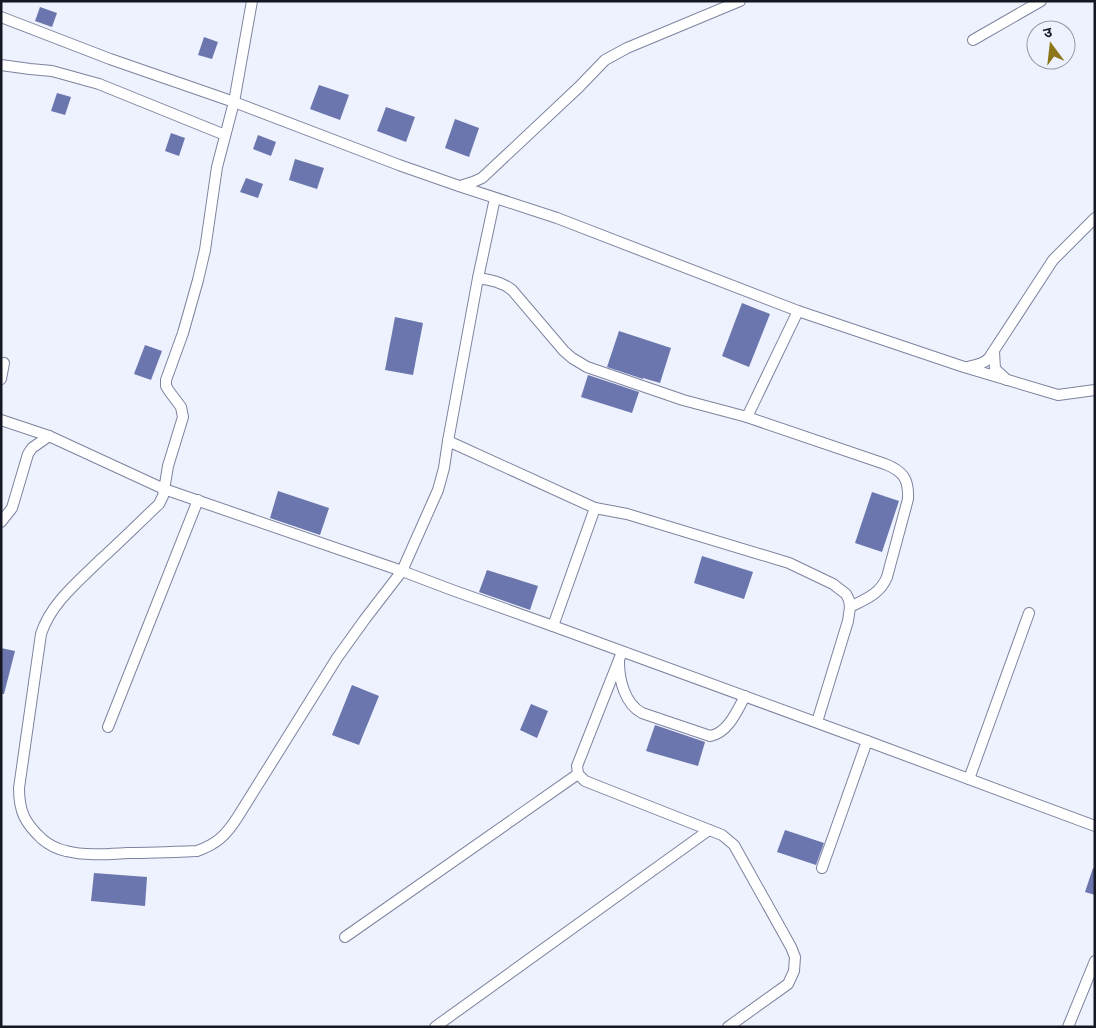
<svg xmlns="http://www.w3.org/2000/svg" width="1096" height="1028" font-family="'Fira Sans Condensed','Noto Sans Devanagari',sans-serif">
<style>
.building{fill:#6a76ad}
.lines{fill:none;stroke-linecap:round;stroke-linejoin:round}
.minor-casing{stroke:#7c839f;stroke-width:12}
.minor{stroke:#fff;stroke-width:10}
</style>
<rect width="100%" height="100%" fill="#eef2fe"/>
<g class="building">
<polygon points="40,7 57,13 52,27 35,21"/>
<polygon points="204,37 218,42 212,59 198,55"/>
<polygon points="319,85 349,95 340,120 310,109"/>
<polygon points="57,93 71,97 65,115 51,111"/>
<polygon points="386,107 415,117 406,142 377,131"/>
<polygon points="455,119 479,128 469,157 445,148"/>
<polygon points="171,133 185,138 179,156 165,151"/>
<polygon points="258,135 276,142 271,156 253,149"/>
<polygon points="295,159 324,168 317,189 289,180"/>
<polygon points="246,178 263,184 258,198 240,192"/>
<polygon points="742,303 770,314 749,367 722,356"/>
<polygon points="395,317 423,323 413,375 385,370"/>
<polygon points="619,331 671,348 660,383 643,378 643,379 607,367"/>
<polygon points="145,345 162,351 151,380 134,374"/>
<polygon points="588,375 639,392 632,413 581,397"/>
<polygon points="278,491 329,508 320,535 270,518"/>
<polygon points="872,492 899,501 882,552 855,543"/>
<polygon points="702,556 753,572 744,599 694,583"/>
<polygon points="487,570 538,586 530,610 479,592"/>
<polygon points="1,648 15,651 4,694 1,694"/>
<polygon points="352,685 379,696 359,745 332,735"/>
<polygon points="531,704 548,711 537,738 520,730"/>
<polygon points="655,725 705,742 698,766 646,751"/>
<polygon points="785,830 824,843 816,865 777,852"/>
<polygon points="1093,868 1095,869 1095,895 1085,892"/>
<polygon points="94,873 147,877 145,906 91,901"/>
</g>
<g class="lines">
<g class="minor-casing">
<g id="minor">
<path d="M252,1l-18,101 -17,65 -12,83 -7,30 -15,53 -17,47v6l3,5 12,16 2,10 -15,49 -5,30 -4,8c-20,19 -39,38 -59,56 -22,22 -49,43 -59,74l-22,154c0,24 6,35 23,51 7,6 15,10 24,12 20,5 41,3 61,2 24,0 47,-1 70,-2 20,-7 29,-16 40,-33l100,-160 28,-39 37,-48 36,-81 6,-22 4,-27 30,-163 17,-80"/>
<polyline points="1,17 110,59 234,102 399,165 459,186 557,218 798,311 964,367 1058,395 1095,390"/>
<polyline points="973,40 1041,1"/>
<polyline points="1,65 30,69 52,71 99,84 225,135"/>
<polyline points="460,186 473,182 482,178 579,87 605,60 627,48 740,1"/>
<path d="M478,278c13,2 24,4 34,12l52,61 8,7 15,9 96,33 64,17 138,47c18,7 24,15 23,35l-21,78c-7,17 -21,22 -37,30"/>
<polyline points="994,351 995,369 1007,380"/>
<path d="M967,367c8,-2 16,-2 22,-9l64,-98 42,-42"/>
<polyline points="1,379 4,363"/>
<polyline points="747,417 798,311"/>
<polyline points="1,420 49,436 164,489 402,571 452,590 553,626 867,741 1095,826"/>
<polyline points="448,441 595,508 627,514 789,563 833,584 846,594 849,600 850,607 848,621 817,722"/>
<polyline points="1,522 12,508 28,454 32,448 49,436"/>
<polyline points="553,626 595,508"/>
<polyline points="622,652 577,766 578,774 585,781 722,835 734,845 791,947 795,957 794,971 788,984 728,1027"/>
<path d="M619,662c0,18 6,42 23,51l68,23c18,-3 27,-25 35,-40"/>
<polyline points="108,727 198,500"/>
<polyline points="969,779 1029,613"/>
<polyline points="822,868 867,741"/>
<polyline points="345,937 578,774"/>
<polyline points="435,1027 709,830"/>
<polyline points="1068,1027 1095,961"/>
</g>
</g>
<use href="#minor" class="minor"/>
</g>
<rect width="1096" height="1028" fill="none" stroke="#151722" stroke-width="5"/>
<g transform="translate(1051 45) rotate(345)"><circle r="24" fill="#eef2fe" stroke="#979aa6"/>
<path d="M0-4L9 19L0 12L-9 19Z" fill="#8d761a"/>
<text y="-8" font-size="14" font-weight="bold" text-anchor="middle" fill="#151722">उ</text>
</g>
</svg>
